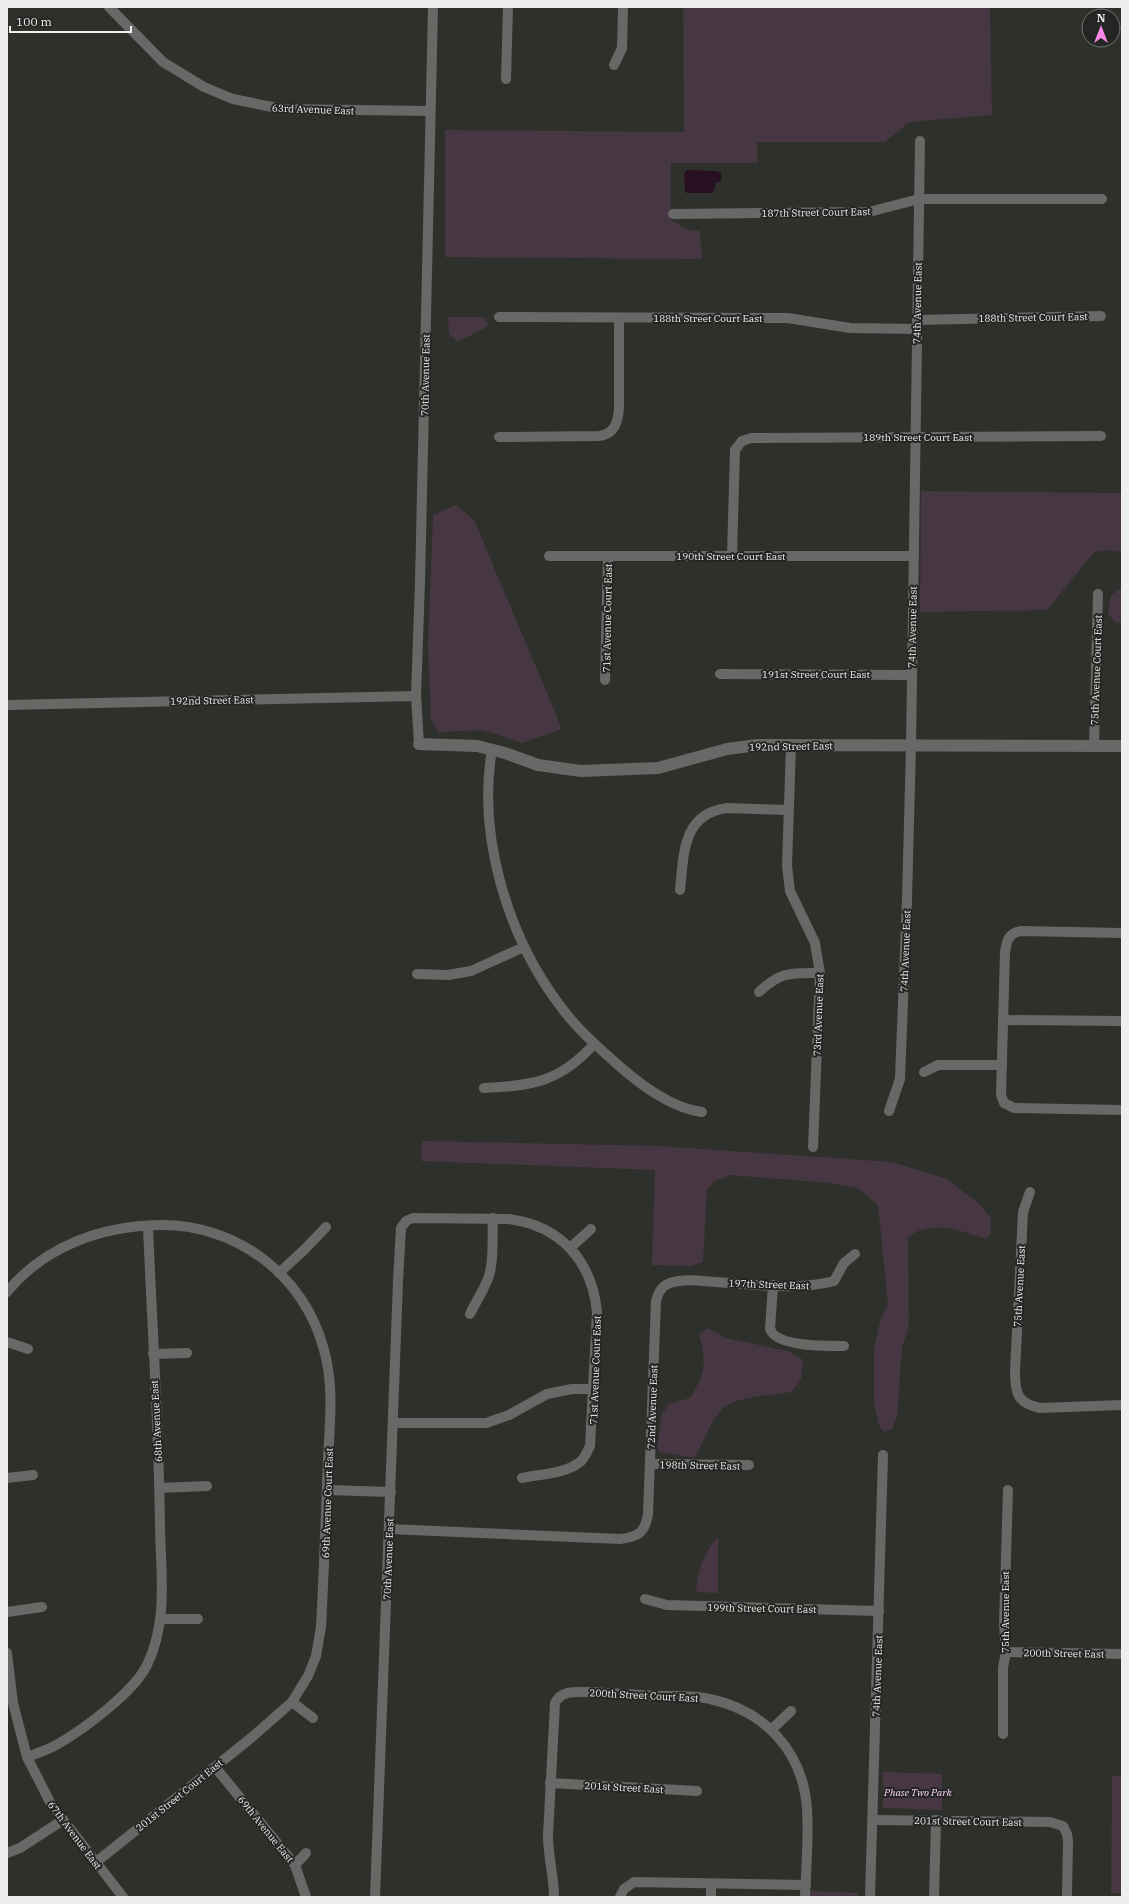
<svg xmlns="http://www.w3.org/2000/svg" width="1129" height="1904" font-family="'IBM Plex Serif',serif">
<style>
.green{fill:#463743}
.water{fill:#261022}
.lines{fill:none;stroke-linecap:round;stroke-linejoin:round}
.minor{stroke:#676966;stroke-width:10}
.tertiary{stroke:#676966;stroke-width:12}
.labels{text-anchor:middle;stroke-width:4;stroke-linejoin:round;paint-order:stroke}
.street-label{font-size:10px;fill:#edefec;stroke:#242623}
.park-label{font-size:10px;font-style:italic;fill:#fed5f6;stroke:#242623}
</style>
<rect width="100%" height="100%" fill="#2e302c"/>
<g class="green">
<polygon points="683,7 990,7 992,115 909,122 885,142 757,142 757,163 671,163 671,220 691,231 700,231 702,259 445,257 445,130 684,132"/>
<polygon points="448,317 484,317 488,326 458,342 449,334"/>
<polygon points="921,491 1122,493 1122,552 1108,550 1094,552 1047,610 920,612"/>
<polygon points="456,505 474,520 562,729 522,743 483,730 438,732 431,719 428,645 433,515"/>
<polygon points="1122,587 1122,623 1115,622 1108,614 1111,595"/>
<path d="M422,1141l237,5 233,16 55,17 31,24 13,15v15l-5,6c-26,-8 -54,-20 -78,-2l1,88 -7,23 -5,69 -5,12 -8,3 -5,-7 -5,-23v-53l7,-31 7,-14 -10,-99 -21,-17 -27,-5 -100,-8 -15,6 -8,9 -4,72 -12,4 -39,-1 3,-95 -234,-9z"/>
<path d="M708,1328l17,10 63,13 15,9 -2,20 -10,12c-17,3 -58,5 -69,17 -12,13 -19,33 -27,49l-35,-6 -3,-4 5,-34 7,-10 21,-6c15,-24 17,-35 9,-63z"/>
<path d="M718,1537v56l-22,-1c1,-22 8,-39 22,-55z"/>
<polygon points="883,1772 942,1774 942,1810 883,1808"/>
<polygon points="1112,1776 1122,1776 1122,1893 1111,1893"/>
<polygon points="810,1891 858,1893 858,1897 810,1897"/>
</g>
<polygon class="water" points="687,170 717,171 721,173 721,181 716,183 713,193 687,193 685,191 684,173"/>
<g class="lines">
<g class="minor">
<polyline points="109,7 163,62 204,87 233,99 282,109 430,111"/>
<polyline points="614,65 622,48 623,7"/>
<polyline points="506,79 508,7"/>
<polyline points="673,214 869,212 919,199 1102,199"/>
<polyline points="499,317 788,318 850,328 917,329"/>
<polyline points="917,320 1101,316"/>
<path d="M499,437l100,-1c16,-2 19,-14 20,-28v-89"/>
<polyline points="732,555 735,450 742,441 751,438 1101,436"/>
<polyline points="549,556 914,556"/>
<polyline points="720,674 911,675"/>
<polyline points="605,680 608,557"/>
<polyline points="7,705 416,696"/>
<polyline points="419,744 416,696 420,582 433,7"/>
<polyline points="791,745 787,866 790,891 815,943 820,973 813,1147"/>
<polyline points="1094,746 1098,594"/>
<path d="M492,750c-15,86 16,188 69,257 16,22 37,40 57,58 23,20 53,43 84,47"/>
<path d="M680,890c4,-36 2,-76 47,-82l61,2"/>
<path d="M1122,933l-101,-2c-13,2 -14,10 -16,21l-4,143 3,8 10,5 108,2"/>
<polyline points="417,974 448,975 471,971 524,947"/>
<path d="M759,992c22,-21 32,-19 61,-19"/>
<polyline points="1003,1020 1122,1021"/>
<polyline points="924,1072 938,1065 1002,1065"/>
<path d="M484,1088c48,-2 76,-6 110,-44"/>
<polyline points="889,1111 900,1079 907,899 911,746 920,141"/>
<path d="M1030,1192l-7,20 -8,159c0,22 2,32 25,37l82,-3"/>
<polyline points="570,1248 591,1229"/>
<polyline points="279,1273 304,1250 326,1227"/>
<path d="M773,1285l-3,44c6,18 57,17 74,17"/>
<path d="M7,1292c38,-46 94,-66 153,-67 77,-1 145,51 164,125 10,35 6,72 4,108 -2,56 -4,112 -7,169l-5,29 -8,20 -16,26 -41,36 -156,125"/>
<path d="M470,1314c6,-13 17,-28 20,-42 4,-16 2,-37 3,-54"/>
<polyline points="7,1342 28,1349"/>
<polyline points="153,1354 187,1353"/>
<polyline points="394,1423 486,1423 509,1415 547,1394 572,1389 593,1389"/>
<polyline points="651,1464 749,1465"/>
<polyline points="7,1478 33,1475"/>
<polyline points="160,1488 207,1486"/>
<polyline points="328,1490 391,1492"/>
<path d="M389,1529l231,10c19,-2 25,-7 28,-25l8,-213c2,-8 5,-15 14,-18 15,-5 30,-2 45,-1 37,2 83,9 119,-1l10,-18 11,-9"/>
<polyline points="645,1599 667,1605 879,1611"/>
<polyline points="7,1612 42,1607"/>
<polyline points="160,1619 198,1619"/>
<polyline points="1006,1652 1122,1654"/>
<polyline points="7,1653 13,1703 27,1757 51,1804 123,1897"/>
<polyline points="292,1702 313,1718"/>
<polyline points="772,1729 791,1711"/>
<polyline points="1003,1734 1003,1668 1006,1652 1004,1624 1008,1490"/>
<path d="M27,1757c10,-4 21,-7 31,-13 26,-15 76,-52 89,-79 21,-42 14,-92 13,-137 -1,-101 -8,-202 -12,-302"/>
<polyline points="215,1767 295,1865 306,1897"/>
<polyline points="550,1783 697,1791"/>
<polyline points="873,1820 1050,1822 1063,1826 1067,1834 1068,1840 1067,1897"/>
<polyline points="7,1853 20,1848 63,1820"/>
<polyline points="295,1865 306,1853"/>
<path d="M375,1897l23,-616 3,-53 5,-7 7,-3 96,1c52,7 83,42 88,93l-7,134c-3,6 -5,12 -10,16 -15,12 -40,12 -58,16"/>
<path d="M554,1897c0,-21 -6,-40 -6,-61l7,-133c6,-13 21,-11 33,-11 24,1 49,3 73,4 16,0 33,-1 49,3 55,12 93,52 97,110 2,29 -1,59 -2,88"/>
<polyline points="620,1897 624,1889 634,1882 806,1885"/>
<polyline points="711,1897 711,1884"/>
<polyline points="870,1897 883,1455"/>
<polyline points="934,1897 936,1820"/>
</g>
<polyline class="tertiary" points="419,744 477,746 505,753 538,765 581,771 658,768 727,749 757,745 1122,746"/>
</g>
<g class="labels">
<g class="street-label">
<text transform="translate(313 109) rotate(2)" y="4">63rd Avenue East</text>
<text transform="translate(816 212) rotate(-1)" y="4">187th Street Court East</text>
<text transform="translate(917 303) rotate(-89)" y="4">74th Avenue East</text>
<text transform="translate(1033 317) rotate(-1)" y="4">188th Street Court East</text>
<text x="708" y="322">188th Street Court East</text>
<text transform="translate(425 375) rotate(-89)" y="4">70th Avenue East</text>
<text x="918" y="441">189th Street Court East</text>
<text x="731" y="560">190th Street Court East</text>
<text transform="translate(607 618) rotate(-89)" y="4">71st Avenue Court East</text>
<text transform="translate(912 627) rotate(-89)" y="4">74th Avenue East</text>
<text transform="translate(1096 670) rotate(-88)" y="4">75th Avenue Court East</text>
<text x="816" y="678">191st Street Court East</text>
<text transform="translate(212 700) rotate(-1)" y="4">192nd Street East</text>
<text transform="translate(791 746) rotate(-1)" y="4">192nd Street East</text>
<text transform="translate(905 951) rotate(-88)" y="4">74th Avenue East</text>
<text transform="translate(818 1015) rotate(-88)" y="4">73rd Avenue East</text>
<text transform="translate(769 1284) rotate(2)" y="4">197th Street East</text>
<text transform="translate(1019 1286) rotate(-87)" y="4">75th Avenue East</text>
<text transform="translate(595 1370) rotate(-88)" y="4">71st Avenue Court East</text>
<text transform="translate(652 1407) rotate(-88)" y="4">72nd Avenue East</text>
<text transform="translate(156 1421) rotate(-93)" y="4">68th Avenue East</text>
<text transform="translate(700 1465) rotate(1)" y="4">198th Street East</text>
<text transform="translate(327 1503) rotate(-88)" y="4">69th Avenue Court East</text>
<text transform="translate(388 1559) rotate(-88)" y="4">70th Avenue East</text>
<text transform="translate(762 1608) rotate(1)" y="4">199th Street Court East</text>
<text transform="translate(1005 1612) rotate(-90)" y="4">75th Avenue East</text>
<text transform="translate(1064 1653) rotate(1)" y="4">200th Street East</text>
<text transform="translate(877 1676) rotate(-88)" y="4">74th Avenue East</text>
<text transform="translate(644 1695) rotate(3)" y="4">200th Street Court East</text>
<text transform="translate(624 1787) rotate(3)" y="4">201st Street East</text>
<text transform="translate(179 1795) rotate(-39)" y="4">201st Street Court East</text>
<text transform="translate(968 1821) rotate(1)" y="4">201st Street Court East</text>
<text transform="translate(266 1829) rotate(51)" y="4">69th Avenue East</text>
<text transform="translate(75 1835) rotate(53)" y="4">67th Avenue East</text>
</g>
<g class="park-label">
<text x="918" y="1796">Phase Two Park</text>
</g>
</g>
<rect width="1129" height="1904" fill="none" stroke="#edefec" stroke-width="16"/>
<g transform="translate(1101 28)"><circle r="19" fill="#242623" stroke="#747673"/>
<path d="M0-3L7 15L0 10L-7 15Z" fill="#fa87e7"/>
<text y="-6" font-size="11" font-weight="bold" text-anchor="middle" fill="#edefec">N</text>
</g>
<path d="M10 26v6h121v-6" fill="none" stroke="#edefec" stroke-width="2"/>
<text x="16" y="26" font-size="12" fill="#edefec" stroke="#242623" stroke-width="3" paint-order="stroke">100 m</text>
</svg>
